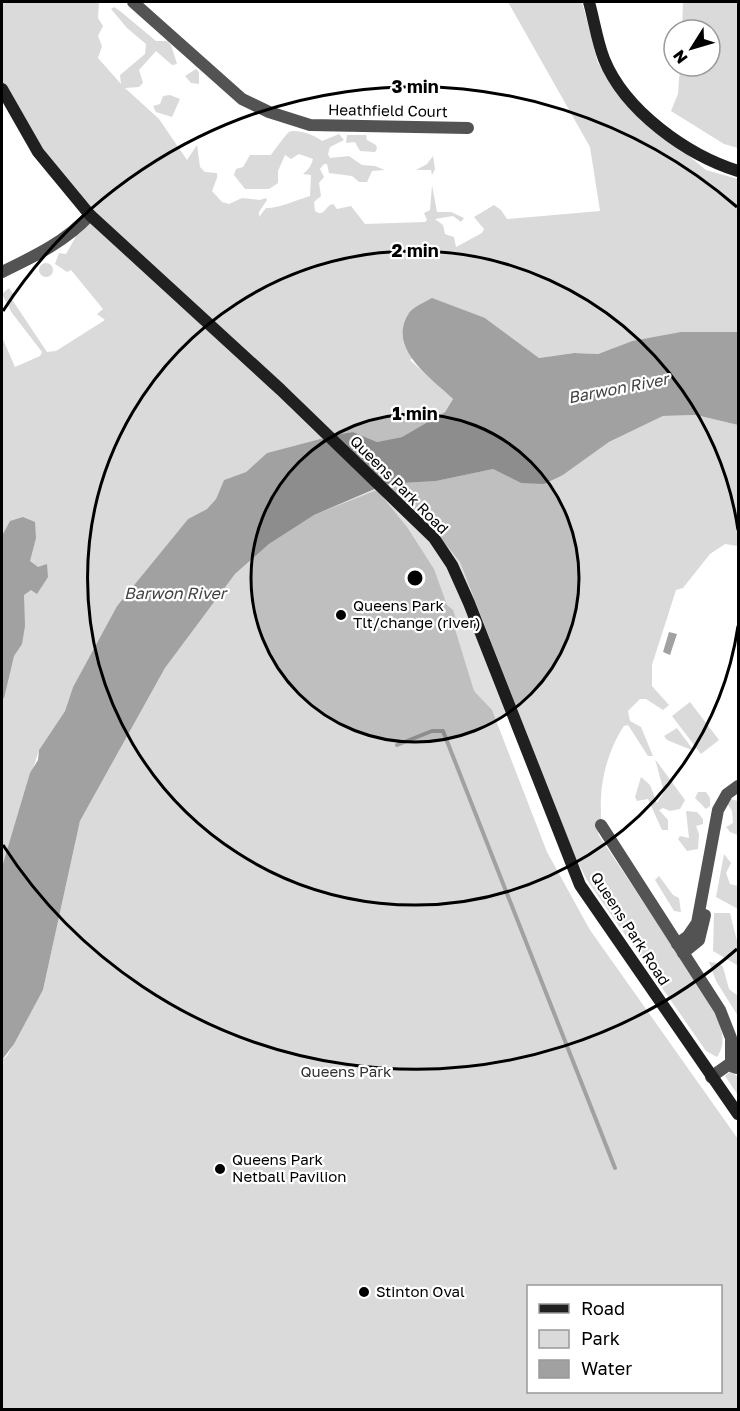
<svg xmlns="http://www.w3.org/2000/svg" width="740" height="1411" font-family="'Golos Text',sans-serif">
<style>
.green{fill:#dadada;fill-rule:evenodd}
.water{fill:#a1a1a1}
.lines{fill:none;stroke-linecap:round;stroke-linejoin:round}
.stream{stroke:#a1a1a1;stroke-width:4}
.street{stroke:#535353;stroke-width:12}
.secondary{stroke:#202020;stroke-width:12}
.ring{fill:none;stroke:#000;stroke-width:3}
.poi-dot{fill:#000;stroke:#fff;stroke-width:2}
.labels{text-anchor:middle;stroke-width:4.5;stroke-linejoin:round;paint-order:stroke}
.street-label{font-size:15px;fill:#000;stroke:#fff}
.poi-label{font-size:15px;fill:#000;stroke:#fff;text-anchor:start}
.park-label{font-size:15px;fill:#313131;stroke:#fff}
.water-label{font-size:16px;font-style:italic;fill:#424242;stroke:#fff}
.centre{fill:#000;stroke:#fff;stroke-width:3}
.ring-label{font-size:18px;text-anchor:middle;font-weight:bold;fill:#000;stroke:#fff;stroke-width:4.5;stroke-linejoin:round;paint-order:stroke}
</style>
<rect width="100%" height="100%" fill="#fff"/>
<g class="green">
<path d="M2,2h97l-1,16 5,8 -5,10 4,10 -4,12 23,26 -1,-9 25,-21 1,-10 -19,-16 -16,-19 3,-2 6,4 36,30h11l4,4 6,19 -5,1 -16,-14 -17,19 4,13 -4,4 -14,1 34,31 28,41 10,-15 3,22 5,5 12,1v5l-5,13 10,11 7,2 13,-6 18,2 6,-2 1,2 -8,12v5l7,-9c15,0 30,-8 44,-12l1,-21 -8,-1c6,-5 8,-8 10,-15l-14,-5 -8,5 -6,-4 -7,16v12l-9,6h-24l-11,-14 2,-6 7,-2 7,-12h21c3,-4 15,-21 18,-23 7,-4 28,4 33,9l17,-7 5,6 -14,7 -2,7 2,4 19,-2 13,9 13,1 10,4 -13,1 -5,11h-8l-7,-6 -23,-3 -2,-9h-3l-4,5 4,8 -5,6 2,13 -7,6 1,9c10,7 10,-6 18,-7l4,5 14,-3 14,18 60,-2 2,-2 -3,-7 6,-3 2,-25 5,27h14l13,6 -3,4 -8,-6 -18,3 8,6 2,9 9,3 2,10 26,-14 2,-4 -10,-12 20,-12 7,5 6,9 93,-8 -10,-64 -82,-145h74l16,61 31,43 77,64 32,9v153l-106,9 -34,13 -24,-1 -35,5 -54,-40 -75,42 43,39 -8,13 -43,25 -25,5 -24,-10 -18,3 -68,18 -21,19 -22,8 -8,19 -9,10 -19,10 -71,87 -44,81 -8,24 -26,39 -37,117v-530l13,30 25,-11 2,-4 -30,-39 -10,-19 7,-6 5,7 -3,3 36,54 9,-1 49,-31 -8,-6 6,-5 -32,-39 -4,2 -12,-8 4,-11 7,1 20,-35 -84,-130z"/>
<polygon points="683,2 738,2 738,148 724,144 671,111 678,94 680,66 710,66 710,30 682,30"/>
<polygon points="196,69 199,72 199,84 191,83 185,76"/>
<polygon points="170,95 180,99 172,117 156,112 153,106 160,104 163,96"/>
<polygon points="347,135 366,135 367,140 376,145 377,149 375,152 360,151 355,142 346,143"/>
<polygon points="433,156 435,169 432,175 431,170 416,170 427,164"/>
<circle cx="46" cy="270" r="7"/>
<path d="M696,415l42,10v121l-13,-2 -15,10 -27,34 -7,2 -24,75v21l17,19 -6,5 -17,-11h-6l-12,12 2,10 11,6 12,29h-5l-20,-31 -4,1c-13,19 -22,47 -23,71 -1,13 2,24 -3,37l114,171c7,19 17,34 5,52l-11,-6 -119,-171 -12,-23 -115,-295 -37,-46 -37,-32 50,-3 57,-12 28,14 42,-8 46,-33 54,-26z"/>
<path d="M377,490l30,37 27,42 13,36 6,5 5,15 -3,4 19,62 18,19 55,142 43,78 148,209v270h-736v-349l5,-4 36,-66 37,-169 85,-153 70,-94 34,-30 45,-29zM528,1286h192v106h-192z"/>
<polygon points="690,702 719,740 701,754 672,716"/>
<polygon points="677,728 694,751 667,740 664,736"/>
<polygon points="655,759 685,800 680,809 670,811 663,808 659,810 668,820 668,830 662,830 648,799 637,801 635,797 641,777 650,785 657,803 664,792"/>
<polygon points="698,792 706,792 710,798 710,806 706,809 695,798"/>
<polygon points="731,799 738,801 738,835 730,832 726,827 733,823 732,811 727,803"/>
<polygon points="686,811 697,812 703,819 703,824 696,826 699,834 698,849 687,851 678,839 680,836 689,838"/>
<polygon points="724,854 731,863 726,873 730,884 738,886 738,909 716,897"/>
<polygon points="659,876 673,895 679,898 681,912 674,911 655,880"/>
<polygon points="714,913 730,913 738,945 737,965 713,951"/>
<polygon points="709,962 718,963 723,967 729,989 738,996 738,1023 738,1016 716,981"/>
<polygon points="731,1071 738,1077 738,1095 725,1076"/>
</g>
<g class="water">
<path d="M432,298l53,20 54,40 35,-5 24,1 34,-13 49,-9h57v93l-42,-10 -33,1 -54,26 -46,33 -19,9 -23,-1 -28,-14 -57,12 -50,3 -72,31 -45,29 -34,30 -70,94 -85,153 -37,169 -29,54 -12,16v-193l28,-94 8,-13 1,-10 26,-39 8,-24 44,-81 71,-87 19,-10 9,-10 8,-19 22,-8 21,-19 68,-18 18,-3 24,10 25,-5 43,-25 8,-13c-22,-21 -67,-51 -44,-86 4,-6 16,-11 23,-15z"/>
<polygon points="23,517 35,522 36,538 30,561 38,567 47,564 48,577 37,594 31,590 24,595 25,626 22,644 14,656 4,698 2,698 2,536 10,521"/>
<polygon points="669,632 677,634 670,655 663,652"/>
</g>
<g class="lines">
<polyline class="stream" points="397,745 432,731 443,731 615,1168"/>
<g class="street">
<polyline points="133,2 242,99 269,112 310,125 468,128"/>
<path d="M2,272c33,-16 63,-30 88,-57"/>
<polyline points="601,825 720,1010 731,1038 731,1065"/>
<polyline points="677,944 688,936 697,923 718,810 727,794 738,786"/>
<polyline points="683,953 699,940 705,915"/>
<polyline points="711,1077 728,1065 737,1068"/>
</g>
<g class="secondary">
<path d="M589,2c5,18 8,39 15,57 21,52 83,96 134,112"/>
<polyline points="2,89 38,152 90,215 281,390 434,538 452,565 469,603 580,885 738,1114"/>
</g>
</g>
<circle cx="415" cy="578" r="164" fill="#000" fill-opacity=".12"/>
<g class="ring">
<circle cx="415" cy="578" r="164"/>
<path d="M738 626A327 327 0 1 1 738 530"/>
<path d="M737 949A491 491 0 0 1 3 845M3 311A491 491 0 0 1 737 207"/>
</g>
<g class="poi-dot">
<circle cx="341" cy="615" r="6"/>
<circle cx="220" cy="1169" r="6"/>
<circle cx="364" cy="1292" r="6"/>
</g>
<g class="labels">
<g class="street-label">
<text transform="translate(388 111) rotate(1)" y="5">Heathfield Court</text>
<text transform="translate(399 485) rotate(45)" y="5">Queens Park Road</text>
<text transform="translate(630 929) rotate(57)" y="5">Queens Park Road</text>
</g>
<g class="poi-label">
<text x="353" y="611">Queens Park<tspan x="353" dy="17">Tlt/change (river)</tspan></text>
<text x="232" y="1165">Queens Park<tspan x="232" dy="17">Netball Pavilion</tspan></text>
<text x="376" y="1297">Stinton Oval</text>
</g>
<g class="park-label">
<text x="346" y="1077">Queens Park</text>
</g>
<g class="water-label">
<text transform="translate(618 388) rotate(-11)" y="6">Barwon River</text>
<text x="175" y="599">Barwon River</text>
</g>
</g>
<circle cx="415" cy="578" r="9" class="centre"/>
<g class="ring-label">
<text x="415" y="93">3 min</text>
<text x="415" y="257">2 min</text>
<text x="415" y="420">1 min</text>
</g>
<rect width="740" height="1411" fill="none" stroke="#000000" stroke-width="6"/>
<rect x="527" y="1285" width="195" height="108" fill="#ffffff" stroke="#999999" stroke-width="1.5"/>
<rect x="539" y="1304" width="30" height="9" fill="#202020" stroke="#999999" stroke-width="1.5"/>
<text x="581" y="1315" font-size="18" fill="#000000">Road</text>
<rect x="539" y="1330" width="30" height="18" fill="#dadada" stroke="#999999" stroke-width="1.5"/>
<text x="581" y="1345" font-size="18" fill="#000000">Park</text>
<rect x="539" y="1360" width="30" height="18" fill="#a1a1a1" stroke="#999999" stroke-width="1.5"/>
<text x="581" y="1375" font-size="18" fill="#000000">Water</text>
<g transform="translate(692 48) rotate(233)"><circle r="28" fill="#ffffff" stroke="#999999" stroke-width="1.5"/>
<path d="M0-4.5L10 22L0 15L-10 22Z" fill="#000000"/>
<text y="-9" font-size="16" font-weight="bold" text-anchor="middle" fill="#000000">N</text>
</g>
</svg>
